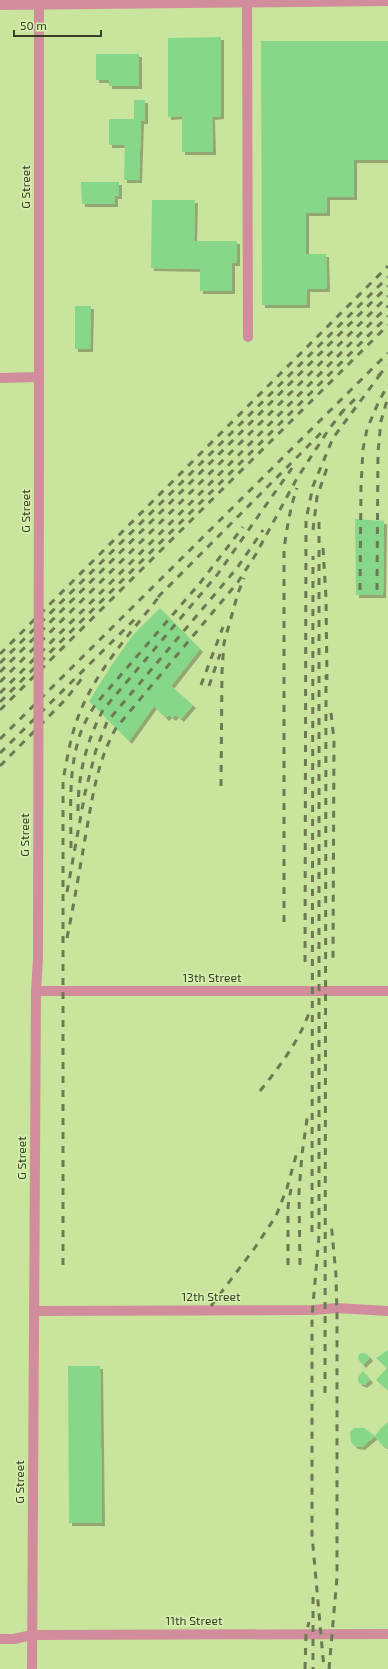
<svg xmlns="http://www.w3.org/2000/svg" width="388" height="1669" font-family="'Exo 2',sans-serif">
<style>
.built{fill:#c9e49d}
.building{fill:#87d78b;filter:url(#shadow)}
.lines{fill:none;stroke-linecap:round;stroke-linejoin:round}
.minor{stroke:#d28d9c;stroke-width:10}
.rail{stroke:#6b7a53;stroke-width:3;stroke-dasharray:7 7;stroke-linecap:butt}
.minor-bridge{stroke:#d28d9c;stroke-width:10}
.labels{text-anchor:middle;stroke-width:3.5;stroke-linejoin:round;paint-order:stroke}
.street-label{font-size:12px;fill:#374026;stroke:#d5eead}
</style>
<defs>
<filter id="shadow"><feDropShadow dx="3" dy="3" stdDeviation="0" flood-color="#0004"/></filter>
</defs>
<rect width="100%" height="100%" fill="#d5eead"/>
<rect class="built" x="0" y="0" width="388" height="1669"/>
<g class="building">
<polygon points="221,37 221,116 212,117 213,152 182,152 182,116 168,117 168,38"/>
<polygon points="261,41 388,41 388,160 354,160 354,197 327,197 327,213 306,213 306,254 326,254 327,289 307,289 307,305 262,305"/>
<polygon points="96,54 139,54 139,86 109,86 109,80 96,80"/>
<polygon points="134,100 145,100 145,121 141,121 139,180 124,180 125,145 109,145 109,119 134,119"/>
<polygon points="81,182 119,182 119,196 115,196 115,204 82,204"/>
<polygon points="152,200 195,200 194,241 237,241 237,263 232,263 232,291 200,291 200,269 151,268"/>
<polygon points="75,306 91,306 90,349 75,349"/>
<polygon points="355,519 384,521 383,595 356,595"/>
<polygon points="160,608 200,649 171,686 193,705 181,719 176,715 173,718 169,715 166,718 154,706 129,741 89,701 113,663 133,635"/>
<polygon points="388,1350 388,1390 376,1380 387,1368 376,1358"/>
<polygon points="363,1353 367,1354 370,1358 363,1365 358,1359 359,1354"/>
<polygon points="68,1366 100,1366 102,1523 69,1523"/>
<polygon points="363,1371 370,1380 364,1385 359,1383 358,1380 358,1377"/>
<polygon points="388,1422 388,1448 380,1443 375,1436 362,1447 355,1446 351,1442 350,1432 354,1428 364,1428 375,1436 380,1429"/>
</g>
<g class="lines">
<g class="minor">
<polyline points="39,0 39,452"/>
<polyline points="247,2 248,337"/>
<polyline points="0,5 388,1"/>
<polyline points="0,378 39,377"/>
<polyline points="36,991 388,991"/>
<polyline points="34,1311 313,1310 337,1308 388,1311"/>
<polyline points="0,1639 14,1639 32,1635 388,1634"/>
<polyline points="32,1669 36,991 38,958"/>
</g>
<g class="rail">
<polyline points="378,376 388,366"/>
<polyline points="340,414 360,394"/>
<polyline points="319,522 319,1236 312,1316 312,1535 324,1669"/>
<polyline points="313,530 317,497 328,465"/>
<polyline points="323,548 326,598 327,680"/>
<polyline points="360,590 361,487 363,449 367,429 379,401 388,385"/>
<polyline points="377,590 378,452 381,421 388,397"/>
<polyline points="158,597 324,430"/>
<polyline points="0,654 388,266"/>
<polyline points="0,663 388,277"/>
<polyline points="0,672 388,286"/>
<polyline points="0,682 388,296"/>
<polyline points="201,685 223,627"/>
<polyline points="209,686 220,654"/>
<polyline points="0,693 388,306"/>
<polyline points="0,702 388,316"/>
<polyline points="0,710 388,325"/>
<polyline points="331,713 334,740 333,958"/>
<polyline points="0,739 388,353"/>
<polyline points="0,753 139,615"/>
<polyline points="0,766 66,699 83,677"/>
<polyline points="221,786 222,671 224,643 238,593 244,578"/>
<path d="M78,811c0,-36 8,-69 25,-101l114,-135 75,-107"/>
<path d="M71,848c0,-36 -3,-75 8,-110 3,-12 10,-23 16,-33l105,-122 43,-56"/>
<polyline points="67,892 85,793 96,750 107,722 237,568 263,530"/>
<path d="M284,922v-373c3,-21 6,-41 13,-61"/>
<path d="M67,938c7,-35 13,-70 19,-105 7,-38 11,-71 30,-105l122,-146 18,-28 40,-74 33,-51 14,-18"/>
<polyline points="305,962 306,520 313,486 333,438 382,372"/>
<path d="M260,1091c20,-25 40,-51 50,-81"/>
<polyline points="312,1232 313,556"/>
<path d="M63,1265v-485c4,-20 7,-41 14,-60 17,-48 54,-87 85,-127"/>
<polyline points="288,1265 288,1206 291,1189"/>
<polyline points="300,1265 299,1192 302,1154 308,1112"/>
<polyline points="211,1306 254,1249 276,1216 287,1188 297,1152"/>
<polyline points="325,1393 326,675"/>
<polyline points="313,1597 313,1669"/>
<polyline points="305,1669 306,1634 309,1622"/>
<polyline points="329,1669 337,1577 337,1316 336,1275 331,1222"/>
</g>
<polyline class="minor-bridge" points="38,958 39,452"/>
</g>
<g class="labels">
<g class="street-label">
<text transform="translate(26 187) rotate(-90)" y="4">G Street</text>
<text transform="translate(26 511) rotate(-90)" y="4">G Street</text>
<text transform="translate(25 835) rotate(-90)" y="4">G Street</text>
<text x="212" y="982">13th Street</text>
<text transform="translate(22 1158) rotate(-90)" y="4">G Street</text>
<text x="211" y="1301">12th Street</text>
<text transform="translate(20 1482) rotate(-90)" y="4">G Street</text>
<text x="194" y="1625">11th Street</text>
</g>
</g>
<path d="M14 30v6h87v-6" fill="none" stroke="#374026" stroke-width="2"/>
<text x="20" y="30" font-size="12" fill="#374026" stroke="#d5eead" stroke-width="3" paint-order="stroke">50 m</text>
</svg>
